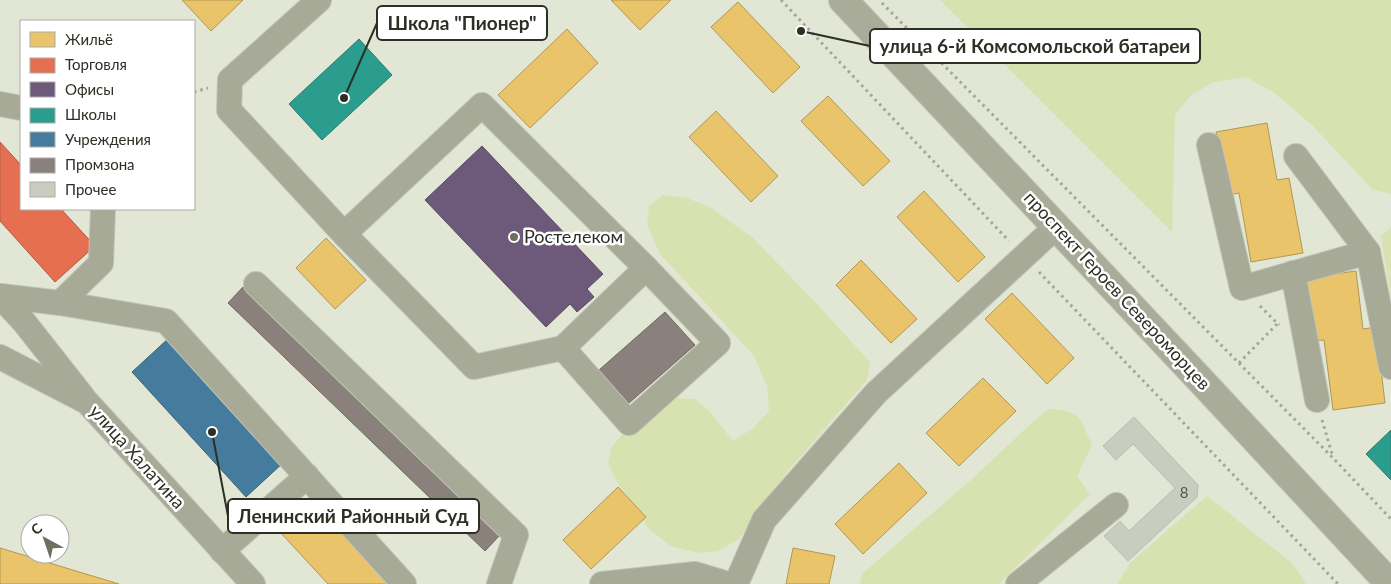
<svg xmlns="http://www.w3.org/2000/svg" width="1391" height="584" font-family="Lato,sans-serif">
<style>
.green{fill:#d8e2b1}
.homes{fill:#e9c46a;stroke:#b09755}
.shops{fill:#e76f51;stroke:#af5c43}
.offices{fill:#6d597a;stroke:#5a4c60}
.schools{fill:#2a9d8f;stroke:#2b7c6f}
.public{fill:#457b9d;stroke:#3e6478}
.industry{fill:#8a817c;stroke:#6e6861}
.building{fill:#c9cdbf;stroke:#b9bcaf}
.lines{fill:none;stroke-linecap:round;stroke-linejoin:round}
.minor-casing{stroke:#c0c3b6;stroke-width:26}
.major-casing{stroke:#c0c3b6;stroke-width:30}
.path{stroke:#a3a596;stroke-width:3;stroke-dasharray:2.5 4;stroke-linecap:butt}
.minor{stroke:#a6aa96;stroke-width:24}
.major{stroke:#a8ac98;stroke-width:28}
.poi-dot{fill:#6c6f61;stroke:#fff;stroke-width:2}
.labels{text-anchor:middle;stroke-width:5;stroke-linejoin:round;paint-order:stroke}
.number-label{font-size:15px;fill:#55584c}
.poi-label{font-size:18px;fill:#2c2f23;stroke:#fff;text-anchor:start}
.street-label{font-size:18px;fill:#2c2f23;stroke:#fff}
.leader{fill:none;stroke:#2c2f23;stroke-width:2}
.callout-dot{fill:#2c2f23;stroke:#fff;stroke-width:2}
.callout{fill:#fff;stroke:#2c2f23;stroke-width:2}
.callout-label{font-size:19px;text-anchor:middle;font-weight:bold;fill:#2c2f23}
</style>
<rect width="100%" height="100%" fill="#e2e6d4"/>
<g class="green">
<polygon points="940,0 1391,0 1391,194 1373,190 1312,125 1273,92 1246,77 1214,82 1191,95 1175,115 1172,232"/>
<polygon points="663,195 687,198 710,207 753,238 816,303 870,362 867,380 787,472 739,539 718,551 698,553 671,546 649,529 620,487 608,464 611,448 629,426 677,398 695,399 710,412 733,441 753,428 769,411 767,386 754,356 660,254 647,225 649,206"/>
<polygon points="1391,227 1391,298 1381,236"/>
<path d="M1048,409c33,1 32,9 44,36l-15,31 13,18 -91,90h-139l2,-10 111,-96 51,-48z"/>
<polygon points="1207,496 1293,564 1306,584 1117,584 1131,562"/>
</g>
<g class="homes">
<polygon points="182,0 243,0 211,31"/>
<polygon points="611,0 671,0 640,30"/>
<polygon points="738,2 800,67 773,93 711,27"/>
<polygon points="567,29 598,63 530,128 498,95"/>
<polygon points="828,96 890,161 863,186 801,121"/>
<polygon points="716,111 778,176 751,202 689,137"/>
<polygon points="1267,123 1277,180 1289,178 1303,253 1251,262 1239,193 1228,195 1216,132"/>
<polygon points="924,191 985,257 958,282 897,217"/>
<polygon points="326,238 366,280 335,309 296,268"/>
<polygon points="861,260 917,319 891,343 836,285"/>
<polygon points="1356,271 1363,329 1376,327 1385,403 1333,410 1324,340 1313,341 1306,278"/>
<polygon points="1012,293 1074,358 1047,384 985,319"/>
<polygon points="983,378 1016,411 959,466 926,433"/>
<polygon points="899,463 927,493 863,554 835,524"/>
<polygon points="618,487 646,517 591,569 563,540"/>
<polygon points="317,498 395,584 328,584 280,532"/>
<polygon points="0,548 119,584 0,584"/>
<polygon points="793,548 835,556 829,584 786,584"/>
</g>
<polygon class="shops" points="0,142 21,165 21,209 61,209 95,246 55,282 0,221"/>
<polygon class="offices" points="482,146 603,274 587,289 594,297 577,312 570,304 546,327 425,200"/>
<g class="schools">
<polygon points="359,39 392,75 322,140 289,104"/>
<polygon points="1391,430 1391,480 1366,454"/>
</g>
<polygon class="public" points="170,337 284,462 246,497 132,372"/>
<g class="industry">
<polygon points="243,287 500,535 485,551 228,303"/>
<polygon points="665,312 695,345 629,403 599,370"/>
</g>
<polygon class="building" points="1134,417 1198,485 1197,497 1128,561 1104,536 1120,521 1129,531 1175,488 1133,444 1116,460 1103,446"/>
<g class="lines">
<g class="minor-casing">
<g id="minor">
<polyline points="319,0 230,80 229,110 344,234 474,367 563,348 629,423 718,343 646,268 482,105 344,234"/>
<polyline points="0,104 21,108"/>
<polyline points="1209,145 1242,288 1368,252"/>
<polyline points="1296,156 1368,252 1391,367"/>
<polyline points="1293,273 1317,400"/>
<polyline points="256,284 516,535 499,584"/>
<polyline points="0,296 24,322 83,397"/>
<polyline points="1,296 60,303 166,321 404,584"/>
<polyline points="60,303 101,263 103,209"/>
<polyline points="563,348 646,268"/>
<polyline points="0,357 87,402 253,584"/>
<polyline points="222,551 307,476"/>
<polyline points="602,584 695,574 728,584"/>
<polyline points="736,584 764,520 876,393 1057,226"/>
<polyline points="1018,584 1116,505"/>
</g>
</g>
<g class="major-casing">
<polyline id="major" points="843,0 1205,385 1390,584"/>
</g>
<g class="path">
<polyline points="781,0 1009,241"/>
<polyline points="882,3 1333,458 1391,519"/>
<polyline points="194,92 208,88"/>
<polyline points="1039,272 1338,584"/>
<polyline points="1260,306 1279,325"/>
<polyline points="1239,363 1277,324"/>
<polyline points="1322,420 1333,457"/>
</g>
<use href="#minor" class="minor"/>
<use href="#major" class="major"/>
</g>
<circle class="poi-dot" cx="514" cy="237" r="5"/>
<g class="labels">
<g class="number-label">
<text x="1184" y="498">8</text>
</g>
<g class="poi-label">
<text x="524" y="243">Ростелеком</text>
</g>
<g class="street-label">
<text transform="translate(1117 291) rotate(47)" y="6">проспект Героев Североморцев</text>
<text transform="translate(137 457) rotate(48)" y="6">улица Халатина</text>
</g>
</g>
<path class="leader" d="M344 98L377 23M801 31L870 46M212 432L228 516"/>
<g class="callout-dot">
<circle cx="344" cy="98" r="5"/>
<circle cx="801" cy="31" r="5"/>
<circle cx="212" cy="432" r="5"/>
</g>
<g class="callout">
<rect x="377" y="6" width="170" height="34" rx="5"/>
<rect x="870" y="29" width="330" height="34" rx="5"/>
<rect x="228" y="499" width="251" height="34" rx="5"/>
</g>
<g class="callout-label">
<text x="462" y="30">Школа "Пионер"</text>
<text x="1035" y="53">улица 6-й Комсомольской батареи</text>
<text x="353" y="523">Ленинский Районный Суд</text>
</g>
<rect x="20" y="20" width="175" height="190" fill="#ffffff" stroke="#abaca7"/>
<rect x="30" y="32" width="25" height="15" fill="#e9c46a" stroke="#abaca7"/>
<text x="65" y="45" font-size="15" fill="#2c2f23">Жильё</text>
<rect x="30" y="58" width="25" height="15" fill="#e76f51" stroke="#abaca7"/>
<text x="65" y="70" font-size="15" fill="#2c2f23">Торговля</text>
<rect x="30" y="82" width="25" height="15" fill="#6d597a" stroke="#abaca7"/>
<text x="65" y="95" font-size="15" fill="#2c2f23">Офисы</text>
<rect x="30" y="108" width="25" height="15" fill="#2a9d8f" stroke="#abaca7"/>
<text x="65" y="120" font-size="15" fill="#2c2f23">Школы</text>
<rect x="30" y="132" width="25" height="15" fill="#457b9d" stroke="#abaca7"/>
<text x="65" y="145" font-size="15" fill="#2c2f23">Учреждения</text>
<rect x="30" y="158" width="25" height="15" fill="#8a817c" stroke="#abaca7"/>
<text x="65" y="170" font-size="15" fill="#2c2f23">Промзона</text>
<rect x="30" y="182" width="25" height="15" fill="#c9cdbf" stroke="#abaca7"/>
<text x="65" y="195" font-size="15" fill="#2c2f23">Прочее</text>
<g transform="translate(45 539) rotate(320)"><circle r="24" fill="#ffffff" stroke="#abaca7"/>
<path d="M0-4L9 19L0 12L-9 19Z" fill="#6c6f61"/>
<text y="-8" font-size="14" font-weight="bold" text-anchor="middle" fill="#2c2f23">С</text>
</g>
</svg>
